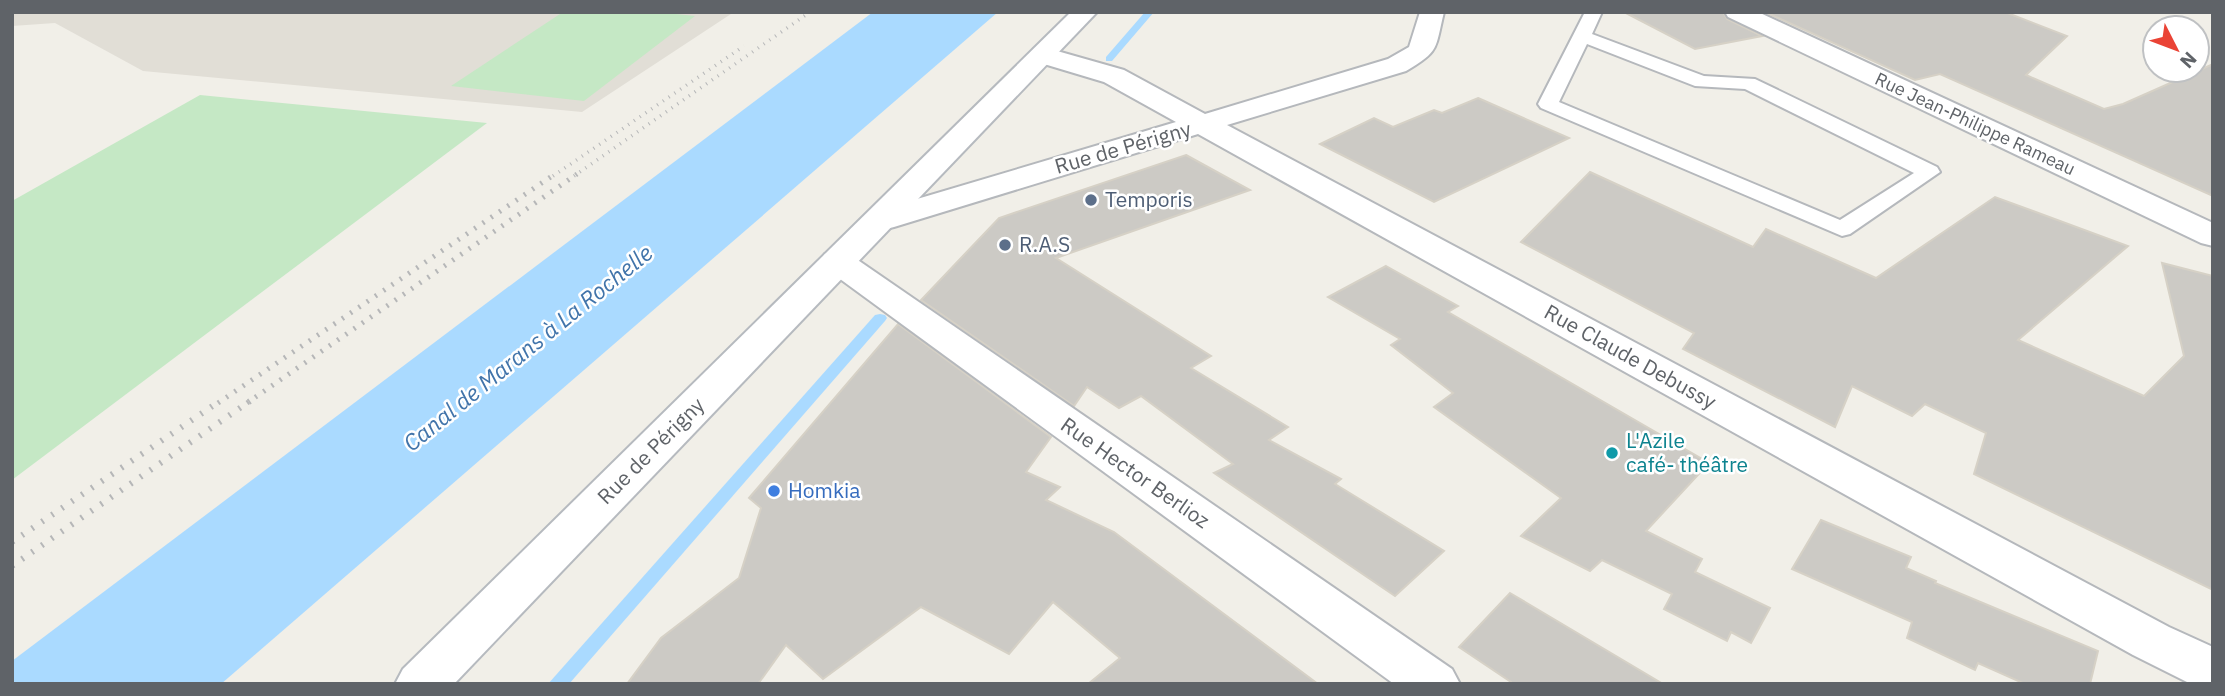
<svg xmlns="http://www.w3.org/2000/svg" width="2225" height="696" font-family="'IBM Plex Sans',sans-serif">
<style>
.education{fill:#e1ded6}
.green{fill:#c5e8c5}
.water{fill:#aadaff}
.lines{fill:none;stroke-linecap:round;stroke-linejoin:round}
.stream{fill:#aadaff;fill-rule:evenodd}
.building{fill:#cccac5;stroke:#d6d1c6;stroke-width:2}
.lane-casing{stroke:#b5b8bc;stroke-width:4}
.street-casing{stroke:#b5b8bc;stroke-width:4}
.secondary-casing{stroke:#b6babf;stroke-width:4}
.lane{fill:#fff;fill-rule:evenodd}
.street{fill:#fff;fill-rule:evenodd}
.secondary{fill:#fff;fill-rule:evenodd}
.rail-far2{stroke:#b6b7b8;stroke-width:3.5;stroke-dasharray:1 6;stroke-linecap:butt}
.rail-far1{stroke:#b6b7b8;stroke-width:5;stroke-dasharray:2 8;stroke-linecap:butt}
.rail{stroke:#b6b7b8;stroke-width:6;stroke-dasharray:2 10;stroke-linecap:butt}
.service-dot{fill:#5c6f8a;stroke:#fff;stroke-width:2.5}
.culture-dot{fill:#0f9aa8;stroke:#fff;stroke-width:2.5}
.shop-dot{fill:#3f7fe0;stroke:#fff;stroke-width:2.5}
.labels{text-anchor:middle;stroke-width:5;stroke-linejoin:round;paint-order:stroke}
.far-street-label{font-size:18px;fill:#5f6368;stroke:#fff}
.street-label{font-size:21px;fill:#5f6368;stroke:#fff}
.service-label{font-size:21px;fill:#4e5e75;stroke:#fff;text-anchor:start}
.culture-label{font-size:21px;fill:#0d838f;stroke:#fff;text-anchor:start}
.shop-label{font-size:21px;fill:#366cbe;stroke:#fff;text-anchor:start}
.water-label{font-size:23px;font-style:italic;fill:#4174aa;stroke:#fff}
</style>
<rect width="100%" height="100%" fill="#f1efe8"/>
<polygon class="education" points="12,12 734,12 582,112 143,71 55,23 12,26"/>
<g class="green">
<polygon points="563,12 657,12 695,16 584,101 451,86"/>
<polygon points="200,95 487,123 12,480 12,201"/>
</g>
<polygon class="water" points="873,12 998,12 221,684 12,684 12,661"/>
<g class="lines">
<g class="stream">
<polygon points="1145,12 1154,12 1112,61 1106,61 1106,57"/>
<polygon points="880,314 885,315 887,318 885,321 569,684 548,684 875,315"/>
</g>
</g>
<g class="building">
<polygon points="1624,12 1723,12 1727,19 1762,36 1695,49"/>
<polygon points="1765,12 2005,12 2067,36 2026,75 2104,109 2123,104 2213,64 2213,196 1940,74 1915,80"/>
<polygon points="1478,98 1569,138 1434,202 1320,144 1374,118 1393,127 1434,110 1442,113"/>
<polygon points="1186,155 1250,190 1056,258 1211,356 1191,368 1288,427 1269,440 1341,479 1335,484 1444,551 1395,596 1214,473 1233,464 1141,396 1119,408 1087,387 1074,406 921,300 999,218"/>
<polygon points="1590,172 1753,247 1766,229 1876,278 1995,197 2128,246 2018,340 2144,396 2184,356 2162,263 2213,276 2213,590 1974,474 1986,433 1925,404 1912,416 1852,386 1835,427 1683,349 1694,333 1521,242"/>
<polygon points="1386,266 1458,306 1448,312 1709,463 1646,531 1702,559 1695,572 1770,608 1751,643 1731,632 1727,641 1664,609 1672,594 1602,560 1590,571 1521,536 1561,498 1434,407 1453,393 1391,345 1400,339 1328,297"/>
<polygon points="898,324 1051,437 1026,472 1060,487 1046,500 1114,532 1318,684 1088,684 1120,658 1053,602 1009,654 921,607 823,679 786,645 758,684 627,684 661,638 739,578 761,508 749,498"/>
<polygon points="1821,520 1911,557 1906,568 1936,581 1935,583 2098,651 2090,684 2025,684 1978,663 1975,670 1907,638 1912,622 1792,569"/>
<polygon points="1510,593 1663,684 1514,684 1459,647"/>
</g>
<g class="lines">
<g class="lane-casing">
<path id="lane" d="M1585,12h17l-10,22 112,42 51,3 182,88 3,5 -90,62 -8,2 -301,-128 -3,-4zM1587,44l108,42 50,3 169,84 -74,47 -281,-118z"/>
</g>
<g class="street-casing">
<g id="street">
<path d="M1420,12h24c-9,37 -4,39 -38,59l-179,54 942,502 44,20v37h-22l-58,-29 -935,-521 -304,93 -12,3 -12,-3 -5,-7 5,-7 306,-91 -72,-40 -70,-21 -4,-6 4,-6 9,-2 81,23 81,44 183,-55 21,-12z"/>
<polygon points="1725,12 1758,12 2213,223 2213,246 2201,243 1728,17"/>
<polygon points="837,251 849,254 1452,669 1460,684 1394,684 825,268 820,261 825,254"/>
</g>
</g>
<g class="secondary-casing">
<polygon id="secondary" points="1071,12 1097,12 454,684 395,684 403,669"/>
</g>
<use href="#lane" class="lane"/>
<use href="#street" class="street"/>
<use href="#secondary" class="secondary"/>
<g class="rail-far2">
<polyline points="553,176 744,46"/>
<polyline points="574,176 810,12"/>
</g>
<g class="rail-far1">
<polyline points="218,403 555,174"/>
<polyline points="247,403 577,174"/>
</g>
<g class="rail">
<polyline points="12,542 220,401"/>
<polyline points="12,566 250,401"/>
</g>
</g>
<g class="service-dot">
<circle cx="1091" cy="200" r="7"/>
<circle cx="1005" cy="245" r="7"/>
</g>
<circle class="culture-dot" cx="1612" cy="453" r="7"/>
<circle class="shop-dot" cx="774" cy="491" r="7"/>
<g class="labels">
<g class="far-street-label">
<text transform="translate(1975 124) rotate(25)" y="6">Rue Jean-Philippe Rameau</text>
</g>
<g class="street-label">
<text transform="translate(1123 148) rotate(-16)" y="7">Rue de Périgny</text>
<text transform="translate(1630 357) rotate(29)" y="7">Rue Claude Debussy</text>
<text transform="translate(651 451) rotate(-45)" y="7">Rue de Périgny</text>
<text transform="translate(1135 473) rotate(35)" y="7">Rue Hector Berlioz</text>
</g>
<g class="service-label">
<text x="1105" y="207">Temporis</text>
<text x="1019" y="252">R.A.S</text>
</g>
<g class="culture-label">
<text x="1626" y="448">L'Azile<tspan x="1626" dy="24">café- théâtre</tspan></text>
</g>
<g class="shop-label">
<text x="788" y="498">Homkia</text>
</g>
<g class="water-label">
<text transform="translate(528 348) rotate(-39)" y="8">Canal de Marans à La Rochelle</text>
</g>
</g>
<rect width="2225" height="696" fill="none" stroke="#5f6368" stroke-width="28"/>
<g transform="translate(2176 49) rotate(132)"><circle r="33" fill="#ffffff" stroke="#bfc1c3" stroke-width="2"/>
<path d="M0-5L12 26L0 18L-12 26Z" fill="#ea4335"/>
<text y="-10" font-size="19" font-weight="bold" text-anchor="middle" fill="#5f6368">N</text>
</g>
</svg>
